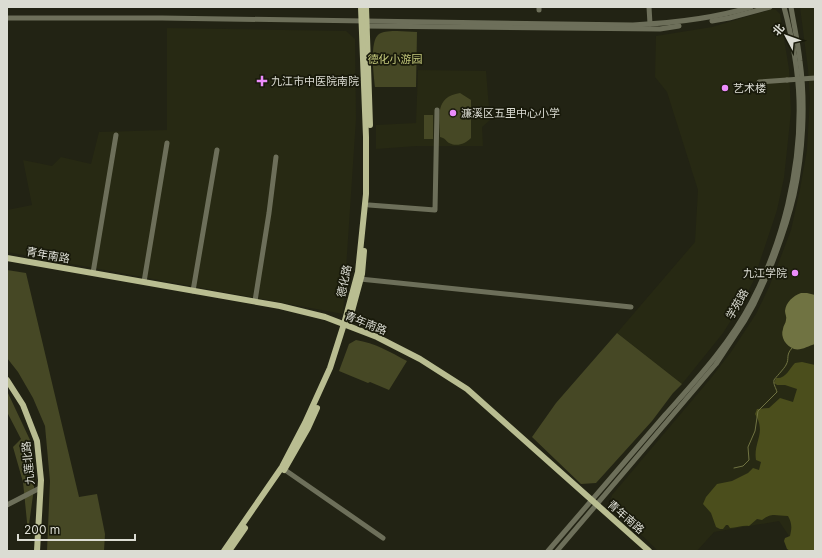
<svg xmlns="http://www.w3.org/2000/svg" width="822" height="558" font-family="Inter,'Noto Sans SC',sans-serif">
<style>
.built{fill:#272913}
.green{fill:#464825}
.forest{fill:#4b4e1c}
.water{fill:#707342}
.lines{fill:none;stroke-linecap:round;stroke-linejoin:round}
.stream{stroke:#707342;stroke-width:1}
.minor{stroke:#6d6f5a;stroke-width:5}
.major{stroke:#b9bd91;stroke-width:6}
.minor-bridge{stroke:#6d6f5a;stroke-width:5}
.poi-dot{fill:#ec8cfb;stroke:#191a0b;stroke-width:1.5}
.labels{text-anchor:middle;stroke-width:3.5;stroke-linejoin:round;paint-order:stroke}
.park-label{font-size:11px;fill:#c5ca7c;stroke:#191a0b}
.poi-label{font-size:11px;fill:#dbdcd3;stroke:#191a0b;text-anchor:start}
.street-label{font-size:11px;fill:#dbdcd3;stroke:#191a0b}
</style>
<rect width="100%" height="100%" fill="#222314"/>
<g class="built">
<polygon points="800,7 815,7 815,551 799,551 779,521 714,532 697,551 658,551 616,510 611,503 611,499 612,495 711,378 731,352 756,314 769,287 780,259 791,230 800,189 807,150 810,99 808,69"/>
<polygon points="772,9 776,10 780,14 789,69 791,112 784,178 777,210 753,282 742,303 723,333 682,384 617,333 695,242 698,190 667,92 655,77 656,36 712,27"/>
<polygon points="167,28 346,31 355,39 356,119 343,314 7,252 7,210 32,205 23,160 52,166 61,157 91,164 99,132 167,130"/>
<polygon points="418,70 486,71 490,120 482,127 483,146 417,146 376,149 376,125 416,123"/>
</g>
<g class="green">
<path d="M397,31l20,1 -1,55h-41c-1,-11 -6,-46 4,-53 5,-3 12,-3 18,-3z"/>
<path d="M460,93l11,7v38c-6,6 -14,9 -22,5 -4,-3 -4,-5 -9,-6 0,-20 -6,-40 20,-44z"/>
<rect x="424" y="115" width="9" height="24"/>
<polygon points="7,270 26,273 79,497 97,494 105,534 104,551 47,551 50,481 45,426 33,398 18,372 7,358"/>
<polygon points="617,333 682,384 673,393 652,421 596,483 581,484 532,437 556,403"/>
<path d="M356,340c19,3 34,12 51,21l-18,29 -19,-8 -2,1 -29,-12 10,-27z"/>
<polygon points="7,391 30,440 34,471 34,488 28,532 23,482 13,447 21,439 7,412"/>
</g>
<path class="forest" d="M802,362l13,3v186h-25l-3,-2 -3,-8 1,-3 5,-2c2,-8 2,-13 -2,-20 -12,0 -16,-4 -26,4l-5,-1 -8,7c-6,-1 -12,2 -19,2l-2,-3h-2l-3,4h-3l-4,-2 -5,-14 -8,-9 3,-7 11,-13 15,-3 16,-8 5,-5 6,2 2,-8 -5,-2c-3,-18 11,-27 -1,-46l2,-5 12,-1 11,-10 13,4 4,-13 -12,-4h-8l-3,-2 2,-5c10,1 13,-9 19,-15z"/>
<path class="water" d="M801,293h6l8,2v49c-7,2 -14,7 -21,5 -8,-3 -14,-12 -11,-20 0,-3 3,-6 3,-9 1,-3 -1,-6 -1,-9 1,-9 8,-15 16,-18z"/>
<g class="lines">
<path class="stream" d="M734,468l9,-2 6,-6 -1,-13 7,-16 3,-20 19,-19c-1,-4 -4,-8 -3,-12 1,-2 10,-11 12,-15 4,-7 -1,-9 6,-17"/>
<g class="minor">
<polyline points="539,7 539,10"/>
<polyline points="649,7 650,24"/>
<path d="M7,18h155l471,7c41,-2 79,-6 118,-18"/>
<polyline points="712,21 729,18 770,7"/>
<polyline points="363,26 660,29 679,26"/>
<polyline points="759,82 787,80"/>
<polyline points="369,205 435,210 437,110"/>
<path d="M769,271c10,-25 19,-50 25,-76 9,-42 12,-91 6,-134 -2,-18 -6,-36 -9,-54"/>
<polyline points="93,273 116,135"/>
<polyline points="360,279 631,307"/>
<polyline points="144,282 167,143"/>
<polyline points="193,291 217,150"/>
<polyline points="255,301 269,213 276,157"/>
<polyline points="285,470 383,538"/>
<polyline points="7,505 40,488"/>
<path d="M548,551c39,-45 78,-91 117,-136 31,-35 64,-70 86,-112 32,-61 50,-134 48,-203 -1,-31 -7,-63 -15,-93"/>
<polyline points="557,551 716,364 745,320 754,304 765,280"/>
</g>
<g class="major">
<polyline points="366,7 370,125"/>
<polyline points="7,258 280,306 325,317 377,337 420,359 467,389 649,551"/>
<polyline points="352,311 362,274 364,251"/>
<polyline points="7,380 23,405 37,441 41,480 37,551"/>
<polyline points="284,470 308,428 317,408"/>
<polyline points="224,551 282,467 305,423 330,368 344,324 358,272 366,194 366,137 361,7"/>
<polyline points="229,551 245,528"/>
</g>
<polyline class="minor-bridge" points="787,80 815,78"/>
</g>
<g class="poi-dot">
<path d="M260 75h4v4h4v4h-4v4h-4v-4h-4v-4h4z"/>
<circle cx="725" cy="88" r="4"/>
<circle cx="453" cy="113" r="4"/>
<circle cx="795" cy="273" r="4"/>
</g>
<g class="labels">
<g class="park-label">
<text x="395" y="63">德化小游园</text>
</g>
<g class="poi-label">
<text x="271" y="85">九江市中医院南院</text>
<text x="733" y="92">艺术楼</text>
<text x="461" y="117">濂溪区五里中心小学</text>
<text x="787" y="277" text-anchor="end">九江学院</text>
</g>
<g class="street-label">
<text transform="translate(48 255) rotate(10)" y="4">青年南路</text>
<text transform="translate(344 281) rotate(-78)" y="4">德化路</text>
<text transform="translate(737 304) rotate(-60)" y="4">学苑路</text>
<text transform="translate(366 323) rotate(22)" y="4">青年南路</text>
<text transform="translate(28 463) rotate(-96)" y="4">九莲北路</text>
<text transform="translate(626 517) rotate(41)" y="4">青年南路</text>
</g>
</g>
<rect width="822" height="558" fill="none" stroke="#dbdcd3" stroke-width="16"/>
<g transform="translate(786 36) rotate(311)" stroke="#191a0b" stroke-width="3" paint-order="stroke">
<path d="M0-3L7 15L0 10L-7 15Z" fill="#dbdcd3"/>
<text y="-6" font-size="11" font-weight="bold" text-anchor="middle" fill="#dbdcd3">北</text>
</g>
<path d="M18 534v6h117v-6" fill="none" stroke="#dbdcd3" stroke-width="2"/>
<text x="24" y="534" font-size="12" fill="#dbdcd3" stroke="#191a0b" stroke-width="3" paint-order="stroke">200 m</text>
</svg>
